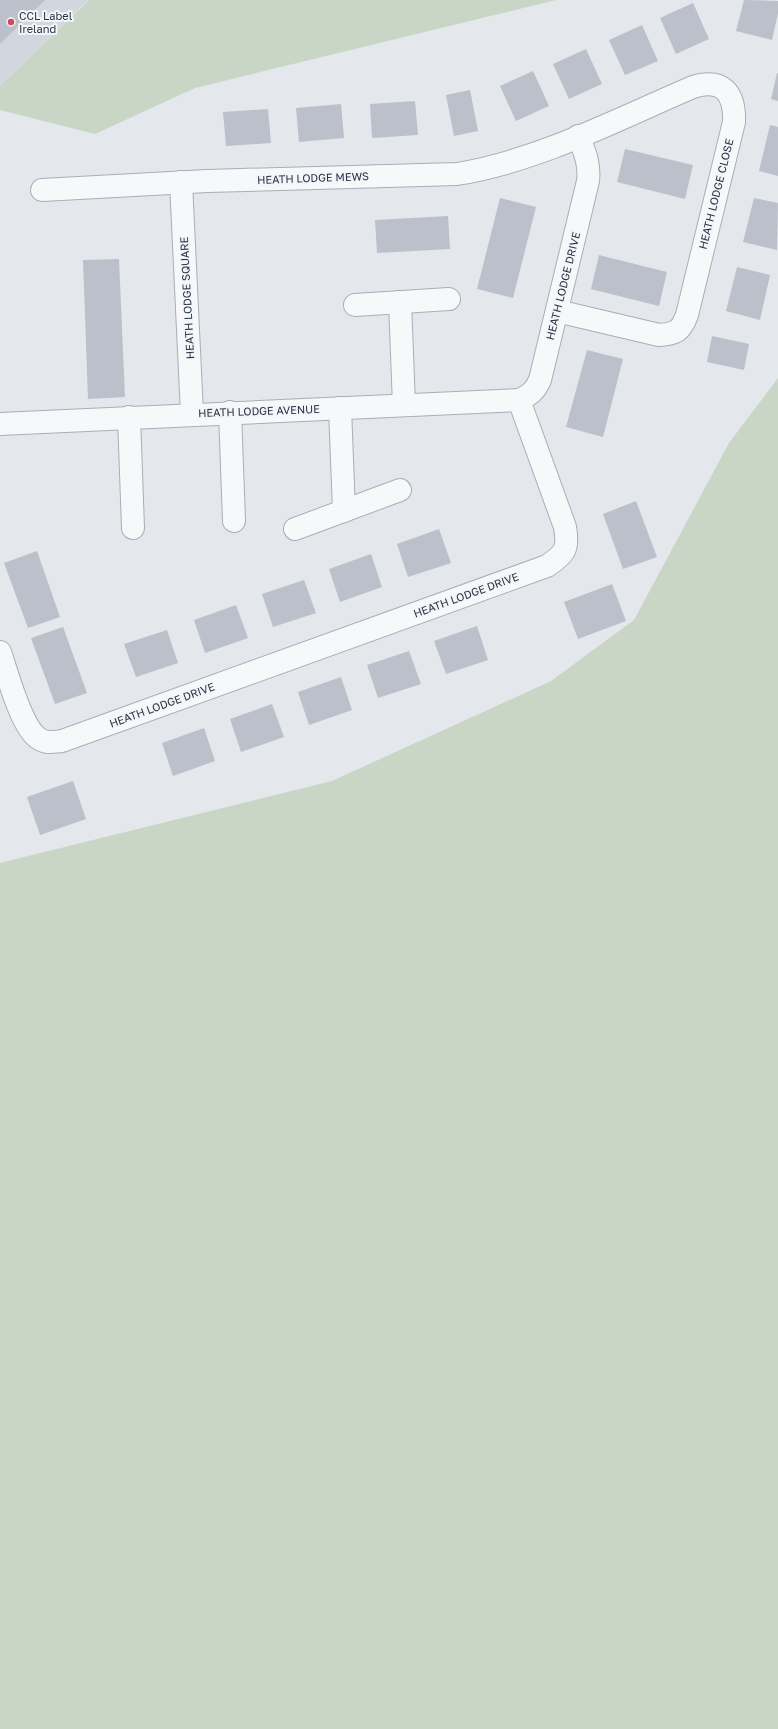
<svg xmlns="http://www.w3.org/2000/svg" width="778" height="1729" font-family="'Golos Text',sans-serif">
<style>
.built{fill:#d2d6de}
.green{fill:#c9d6c5}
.building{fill:#bbc0ca}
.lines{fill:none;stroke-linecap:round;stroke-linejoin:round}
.minor-casing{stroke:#a9aeb7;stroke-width:24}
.minor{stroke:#f7f8fa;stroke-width:22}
.poi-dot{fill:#d1495b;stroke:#f4f6f9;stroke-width:1.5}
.labels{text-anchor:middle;stroke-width:4;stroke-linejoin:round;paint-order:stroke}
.poi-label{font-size:11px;fill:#2b3445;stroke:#f4f6f9;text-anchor:start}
.street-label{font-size:11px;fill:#2b3445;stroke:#f4f6f9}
</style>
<rect width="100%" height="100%" fill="#e4e7ec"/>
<polygon class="built" points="0,0 88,0 0,86"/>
<g class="green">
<polygon points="89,0 556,0 195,88 95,134 0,110 0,86"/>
<polygon points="778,378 778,1729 0,1729 0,863 332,781 551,681 634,620 729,443"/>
</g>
<g class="building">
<polygon points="0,0 45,0 0,44"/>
<polygon points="744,0 778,1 778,13 772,40 736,31"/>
<polygon points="693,3 709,39 676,54 660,18"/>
<polygon points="642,25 658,61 625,75 609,40"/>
<polygon points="586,49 602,84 569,99 553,64"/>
<polygon points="533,71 549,106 516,121 500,86"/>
<polygon points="777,73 778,73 778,101 771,99"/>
<polygon points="470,90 478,131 454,136 446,95"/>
<polygon points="415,101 418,135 372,138 370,104"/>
<polygon points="341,104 344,138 299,142 296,108"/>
<polygon points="268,109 271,143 226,146 223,112"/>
<polygon points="770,125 778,127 778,176 759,171"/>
<polygon points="625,149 693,165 685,199 617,182"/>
<polygon points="500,198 536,207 513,298 477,289"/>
<polygon points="754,198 778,203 777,250 743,242"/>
<polygon points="448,216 450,249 377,253 375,220"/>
<polygon points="599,255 667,272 659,306 591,289"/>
<polygon points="119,259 125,397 88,399 83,260"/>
<polygon points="737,267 770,275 760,320 726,311"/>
<polygon points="712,336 749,344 744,370 707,362"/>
<polygon points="587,350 623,359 603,437 566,427"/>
<polygon points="636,501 657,557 623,569 603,514"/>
<polygon points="439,529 451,563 408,577 397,544"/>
<polygon points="37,551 60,617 28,628 4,563"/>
<polygon points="371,554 382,587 340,602 329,569"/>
<polygon points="304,580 316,613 273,627 262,594"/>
<polygon points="612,584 626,621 578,639 564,602"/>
<polygon points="236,605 248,638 205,653 194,620"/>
<polygon points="477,626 488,660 446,674 434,641"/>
<polygon points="63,627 87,693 55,704 31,638"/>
<polygon points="167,630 178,663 136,677 124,644"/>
<polygon points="409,651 421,684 378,698 367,665"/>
<polygon points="341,677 352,710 309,725 298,692"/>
<polygon points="272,704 284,737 241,752 230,719"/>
<polygon points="204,728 215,761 173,776 162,743"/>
<polygon points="73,781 86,819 40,835 27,797"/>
</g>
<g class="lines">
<g class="minor-casing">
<g id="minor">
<polyline points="181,182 192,414"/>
<path d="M42,190l165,-9 250,-7c81,-13 161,-55 236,-87 30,-9 42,6 41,35l-47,193c-6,16 -11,19 -28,20l-102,-24"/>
<polyline points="400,302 404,405"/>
<polyline points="355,305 449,299"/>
<polyline points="340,408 344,511"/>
<polyline points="230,412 234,521"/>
<polyline points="129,417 133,528"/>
<polyline points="0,424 519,400"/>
<polyline points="295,529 400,490"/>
<path d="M0,652c7,20 21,75 38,86 8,6 15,4 24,3l485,-175c18,-12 22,-17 18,-39l-46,-127c11,-5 16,-9 21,-20l48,-199c2,-17 -3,-29 -10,-45"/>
</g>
</g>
<use href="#minor" class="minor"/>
</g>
<circle class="poi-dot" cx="11" cy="22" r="4"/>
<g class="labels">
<g class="poi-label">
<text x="19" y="20">CCL Label<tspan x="19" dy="13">Ireland</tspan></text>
</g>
<g class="street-label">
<text transform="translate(313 178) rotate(-2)" y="4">HEATH LODGE MEWS</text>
<text transform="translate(716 194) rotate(-76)" y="4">HEATH LODGE CLOSE</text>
<text transform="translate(563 286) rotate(-76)" y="4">HEATH LODGE DRIVE</text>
<text transform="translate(187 298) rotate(-93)" y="4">HEATH LODGE SQUARE</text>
<text transform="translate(259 411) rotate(-2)" y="4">HEATH LODGE AVENUE</text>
<text transform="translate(466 595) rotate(-20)" y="4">HEATH LODGE DRIVE</text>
<text transform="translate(162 705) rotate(-20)" y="4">HEATH LODGE DRIVE</text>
</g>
</g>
</svg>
